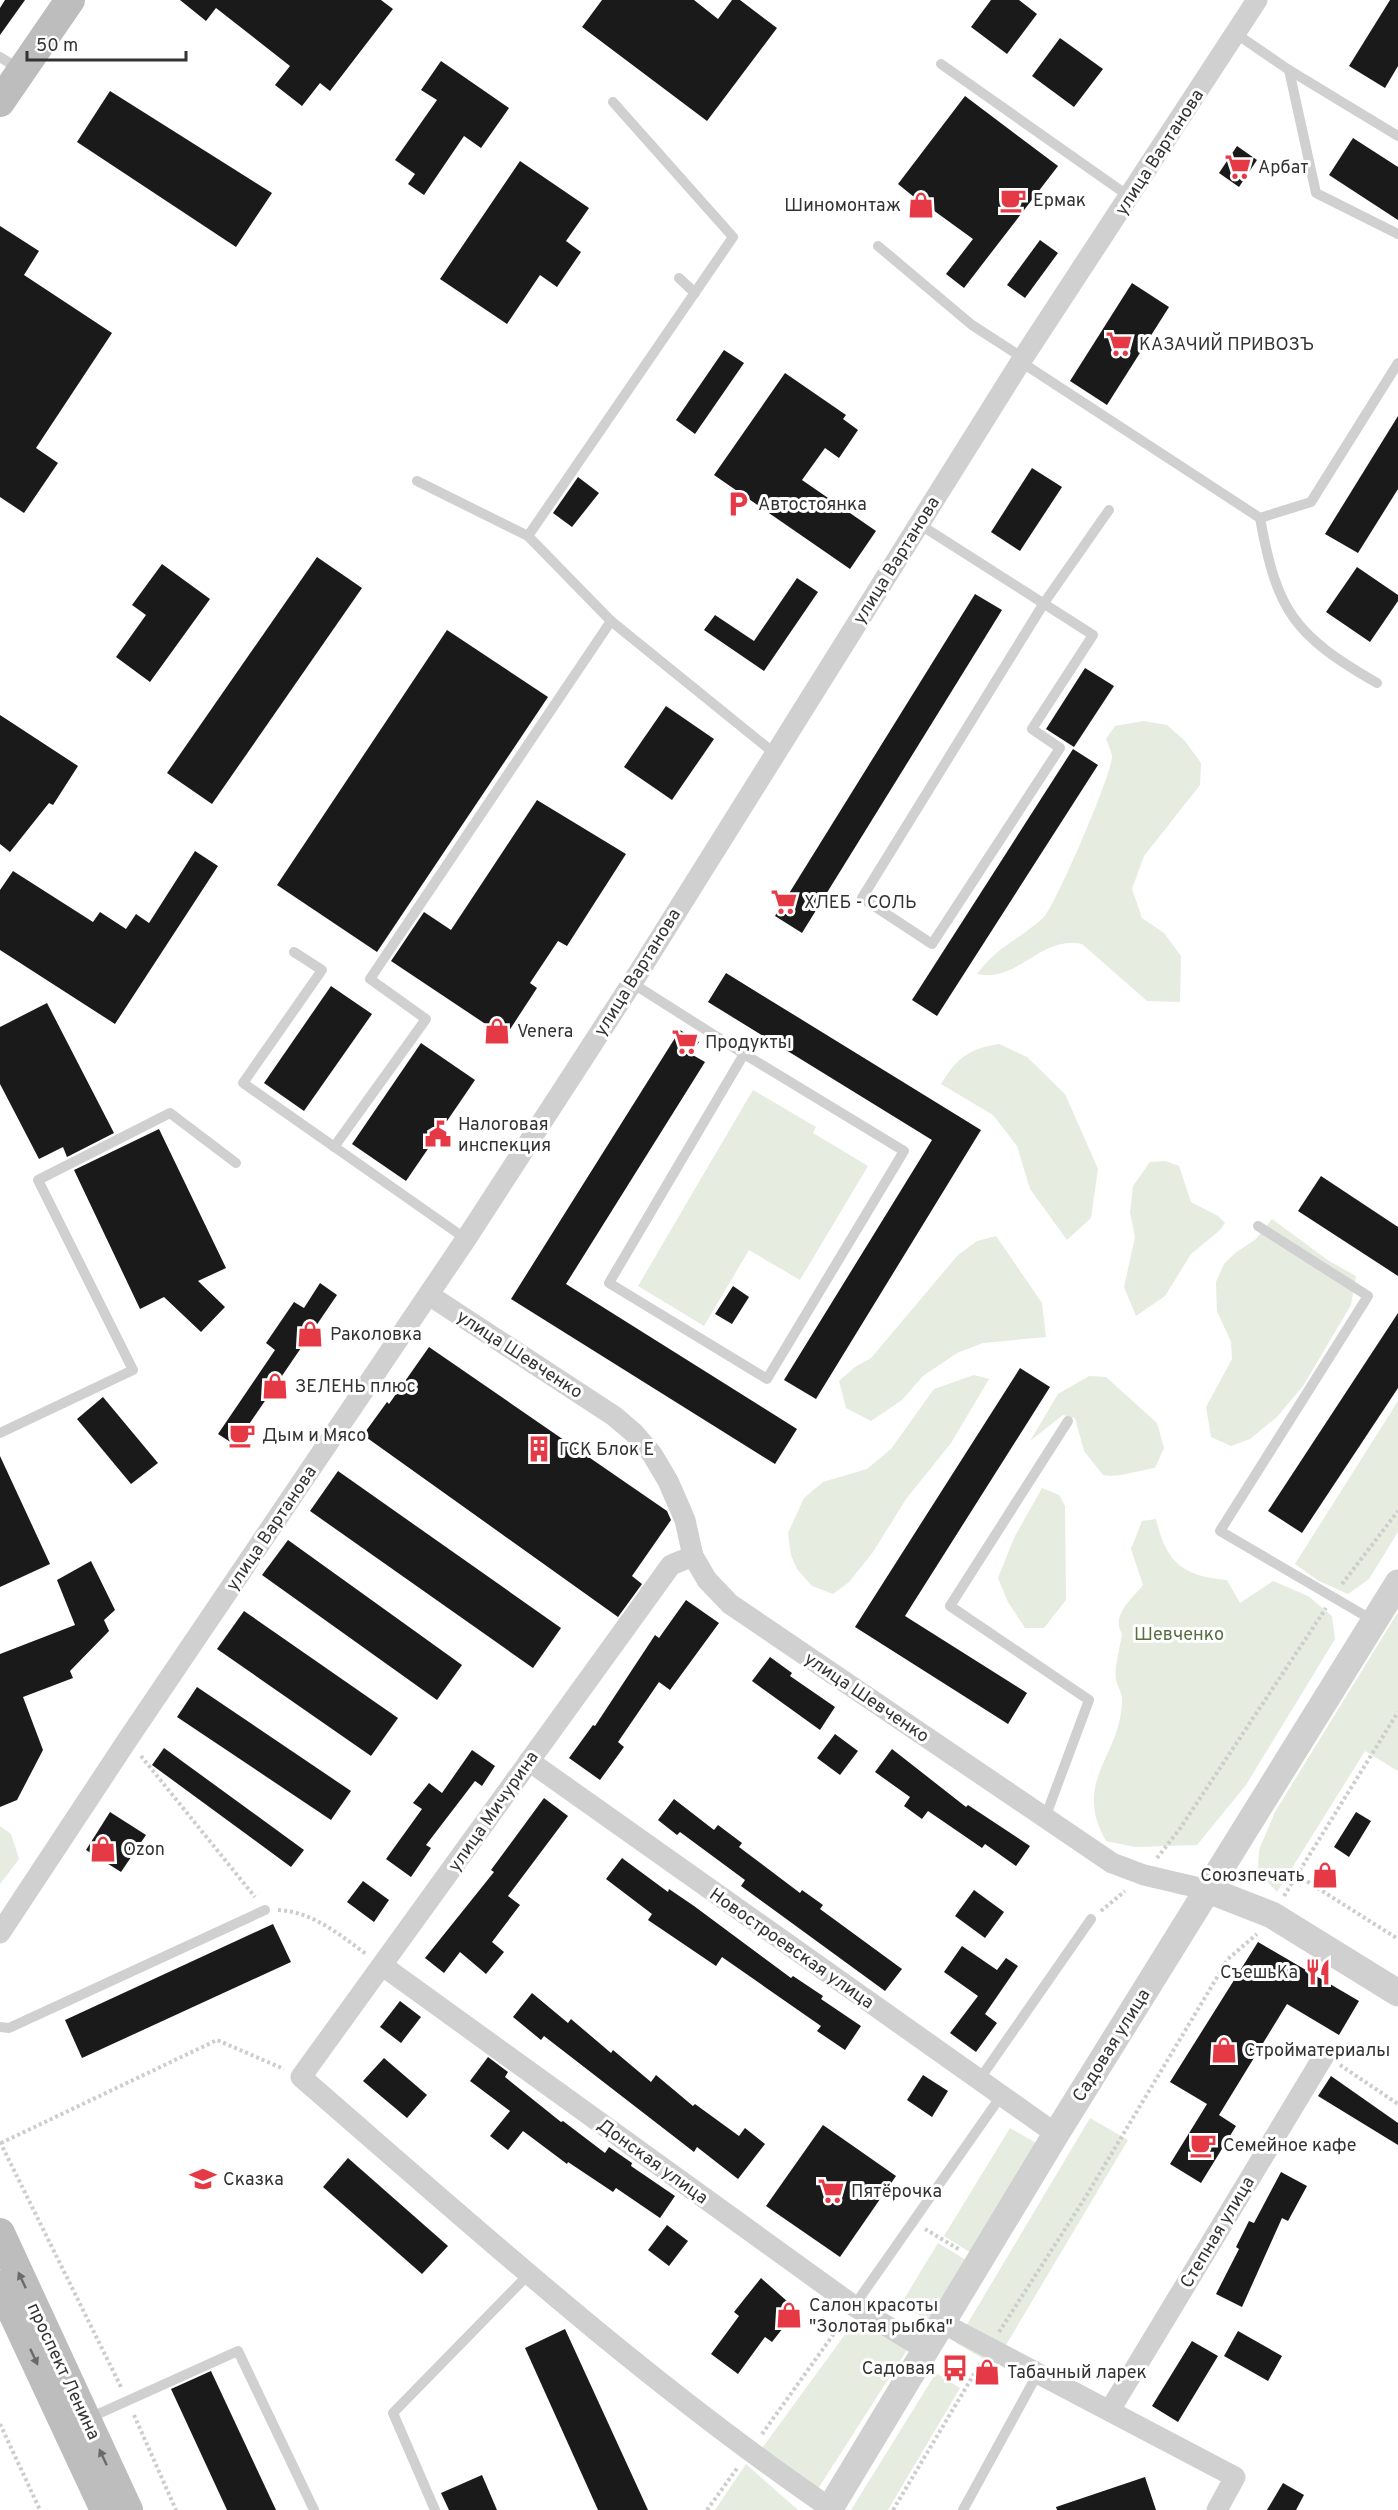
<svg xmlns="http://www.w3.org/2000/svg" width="1398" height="2510" font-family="Overpass,sans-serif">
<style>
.green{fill:#e6ecdf}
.building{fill:#1a1a1a}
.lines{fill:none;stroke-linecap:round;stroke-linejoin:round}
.path{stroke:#cdcdcd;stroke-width:4;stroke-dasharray:3 3;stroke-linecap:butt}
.service{stroke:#d0d0d0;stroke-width:10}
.minor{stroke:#d0d0d0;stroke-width:21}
.tertiary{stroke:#d0d0d0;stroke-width:27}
.secondary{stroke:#bdbdbd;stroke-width:30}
.oneway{fill:#6a6a6a}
.labels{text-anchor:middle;stroke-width:6;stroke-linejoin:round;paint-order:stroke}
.street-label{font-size:18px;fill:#333;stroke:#fff}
.poi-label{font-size:18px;fill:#333;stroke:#fff;text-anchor:start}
.park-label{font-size:18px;fill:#56703f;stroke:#fff}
</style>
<rect width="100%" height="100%" fill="#fff"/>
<g class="green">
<path d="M1143,721l24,4 18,16 16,22 -1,22 -56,71 -12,33 10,29 22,15 17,23 -1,46 -33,-1 -65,-57c-41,-9 -64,39 -105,30 19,-27 43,-35 66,-56 12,-11 70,-146 69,-162 -1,-5 -4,-12 -6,-17l9,-13z"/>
<path d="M999,1044l28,13 38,37 33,75 -7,49 -24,22 -37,-51 -13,-43 -24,-31 -52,-31c16,-26 27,-35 58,-40z"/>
<polygon points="753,1090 816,1127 813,1133 868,1166 800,1280 749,1250 704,1326 638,1286"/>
<polygon points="1165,1161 1179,1166 1191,1202 1218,1216 1225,1223 1220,1230 1191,1254 1165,1296 1136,1316 1124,1287 1135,1237 1130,1212 1133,1186 1150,1162"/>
<polygon points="1272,1219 1329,1261 1356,1276 1351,1305 1303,1386 1277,1417 1250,1439 1231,1446 1211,1437 1206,1407 1232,1359 1231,1342 1217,1311 1216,1282 1224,1264 1235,1253 1256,1239"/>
<polygon points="996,1236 1042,1303 1046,1337 983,1343 957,1353 923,1376 902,1400 871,1421 846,1408 839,1381 855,1367 871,1358 958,1255 977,1241"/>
<polygon points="974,1375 989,1379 951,1443 906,1499 873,1552 849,1582 833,1594 812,1586 797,1569 791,1555 788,1533 804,1498 823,1482 867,1469 891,1449 934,1389"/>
<path d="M1089,1376l17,1 51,46 7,25 -9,20c-17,2 -35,10 -52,7l-19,-24 -9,-33 -12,-3 -33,26 28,-47z"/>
<polygon points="1398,1401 1398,1532 1369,1579 1348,1594 1319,1581 1295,1564"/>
<polygon points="1042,1488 1059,1495 1065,1506 1066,1600 1044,1628 1025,1628 1008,1602 998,1578 1014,1538"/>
<path d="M1156,1519c10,43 26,57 71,61l13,23 33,-22 35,15 24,20 3,23 -89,146 -49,60 -62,2 -29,-6c-34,-60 14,-83 16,-139 1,-8 -4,-14 -6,-22 -2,-13 4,-32 6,-46 -11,-19 9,-34 21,-49l-12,-36 11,-28z"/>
<polygon points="1398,1612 1398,1771 1365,1751 1277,1892 1258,1872 1259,1850 1275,1812"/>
<polygon points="0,1826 11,1834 19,1859 0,1884"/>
<polygon points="1090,2118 1128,2140 994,2365 956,2343"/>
<polygon points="1010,2128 1038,2144 971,2253 944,2236"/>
<polygon points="938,2243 966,2260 928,2321 901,2304"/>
<polygon points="860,2314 907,2350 814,2495 760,2451"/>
<polygon points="936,2373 960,2388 888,2510 851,2510"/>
<polygon points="746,2464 798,2510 715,2510"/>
</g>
<g class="building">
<polygon points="5,0 25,0 0,35 0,8"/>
<polygon points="180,0 381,0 393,9 330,91 320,83 302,106 275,85 290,66 216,8 206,21"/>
<polygon points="602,0 694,0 718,19 732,0 740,0 777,28 707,121 582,27"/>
<polygon points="991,0 1019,0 1037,14 1007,54 971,27"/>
<polygon points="1390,0 1398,0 1398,66 1385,88 1349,66"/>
<polygon points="1060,38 1103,69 1074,107 1032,76"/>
<polygon points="441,61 509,108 481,148 464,136 424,195 408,184 415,174 395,160 437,100 421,90"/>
<polygon points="110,91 272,193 236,247 77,142"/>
<polygon points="965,96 1058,166 964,288 946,274 973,239 933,210 926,219 908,205 914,197 898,184"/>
<polygon points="1353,138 1398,167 1398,220 1329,175"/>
<polygon points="1237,146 1257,160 1239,187 1219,173"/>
<polygon points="520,161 589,208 566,241 581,252 557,287 540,275 507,324 440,279"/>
<polygon points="0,226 39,251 24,275 112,333 36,448 58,463 24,513 0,497"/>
<polygon points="1040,240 1058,253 1025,298 1007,285"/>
<polygon points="1132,283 1169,307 1107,405 1070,381"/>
<polygon points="724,350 744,363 695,434 676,420"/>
<polygon points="785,373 846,415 843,419 858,430 839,458 825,448 802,480 876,531 850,569 714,475"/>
<polygon points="1398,416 1398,489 1358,553 1325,534"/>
<polygon points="1032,468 1062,487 1020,551 991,532"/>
<polygon points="578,477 599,493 572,527 553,513"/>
<polygon points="317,557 362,588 212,804 167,773"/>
<polygon points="162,564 210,599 150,682 116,657 146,615 132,605"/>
<polygon points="1357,567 1398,595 1398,601 1370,642 1326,612"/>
<polygon points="797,578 818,592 764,671 704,630 715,615 754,641"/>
<polygon points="975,594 1002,610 802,933 775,916"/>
<polygon points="447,630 548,697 377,952 277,885"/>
<polygon points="1085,668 1114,686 1074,747 1046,729"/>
<polygon points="666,706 714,739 672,800 624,767"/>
<polygon points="0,715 78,766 53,805 49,803 10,852 0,844"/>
<polygon points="1073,749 1098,765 937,1016 912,1000"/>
<polygon points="537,800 626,854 567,946 558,941 530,983 537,988 505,1037 391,961 424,912 451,930"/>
<polygon points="195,851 218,866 115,1024 0,950 0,890 13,871 93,922 100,912 126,929 136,914 149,923"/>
<polygon points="726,973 981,1130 816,1399 784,1380 932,1140 708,1002"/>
<polygon points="331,986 372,1014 304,1111 264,1083"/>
<polygon points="47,1003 114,1133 67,1157 63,1147 39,1159 0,1084 0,1027"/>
<polygon points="680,1030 699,1042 691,1054 705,1062 566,1284 797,1429 775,1464 511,1299"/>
<polygon points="421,1043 475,1080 406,1181 352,1144"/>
<polygon points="159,1129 226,1268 198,1281 225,1307 201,1332 164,1297 140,1309 74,1170"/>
<polygon points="1321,1176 1398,1227 1398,1276 1298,1211"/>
<polygon points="320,1283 337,1295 235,1445 218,1434 275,1350 266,1343 294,1302 304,1308"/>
<polygon points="733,1286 749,1297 732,1324 715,1314"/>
<polygon points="1398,1313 1398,1388 1302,1533 1268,1511"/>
<polygon points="429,1347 667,1511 671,1520 632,1576 642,1584 618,1617 363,1435 387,1402 389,1404"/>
<polygon points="1020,1368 1050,1387 905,1616 1027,1693 1008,1724 855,1627"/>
<polygon points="103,1397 158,1463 131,1484 77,1419"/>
<polygon points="0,1456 50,1564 0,1587"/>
<polygon points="338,1471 561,1628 533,1668 310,1511"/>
<polygon points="288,1540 462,1665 437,1700 262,1575"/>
<polygon points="91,1561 115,1610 104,1620 109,1631 70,1671 73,1678 23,1697 43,1750 17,1800 0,1807 0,1654 75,1625 57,1580"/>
<polygon points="686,1600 719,1623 670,1690 659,1682 618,1742 624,1747 600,1780 569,1758 593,1725 595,1726 655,1635 659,1638"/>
<polygon points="244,1611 398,1718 371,1756 217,1649"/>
<polygon points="770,1657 792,1673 790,1676 835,1707 820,1730 752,1681"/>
<polygon points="197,1687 351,1791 331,1820 177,1717"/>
<polygon points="835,1734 858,1751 840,1775 817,1758"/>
<polygon points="164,1748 304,1850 291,1867 152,1765"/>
<polygon points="892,1749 966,1807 968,1805 1030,1846 1016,1866 985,1844 982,1848 928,1811 922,1819 904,1806 910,1797 875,1772"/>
<polygon points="472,1750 495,1766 482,1786 475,1781 426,1845 431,1848 411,1877 386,1859 422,1809 413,1803 429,1783 442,1793"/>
<polygon points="544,1798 568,1816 508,1896 520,1905 492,1942 504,1952 486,1974 460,1952 444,1973 425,1958 494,1872 491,1870"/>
<polygon points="674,1799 714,1830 718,1825 742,1843 739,1847 800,1893 802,1890 823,1905 820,1909 902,1969 885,1991 741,1886 745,1880 680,1832 677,1835 658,1820"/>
<polygon points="110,1812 146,1835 121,1872 86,1850"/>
<polygon points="1356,1812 1371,1821 1349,1857 1334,1847"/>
<polygon points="622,1858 668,1892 669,1889 694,1906 791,1978 793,1976 823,1996 821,1999 861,2026 845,2050 817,2031 821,2026 722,1957 716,1966 648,1920 652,1914 606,1879"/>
<polygon points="363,1881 389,1900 374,1922 347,1902"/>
<polygon points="974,1890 1004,1912 985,1938 955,1916"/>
<polygon points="273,1924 291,1962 82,2058 65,2020"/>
<polygon points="1258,1942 1359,2001 1339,2035 1287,2004 1219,2115 1236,2126 1201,2183 1170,2164 1207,2104 1170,2082"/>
<polygon points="962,1946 997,1970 1006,1958 1018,1966 985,2014 997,2023 976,2052 950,2033 978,1996 944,1972"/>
<polygon points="532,1993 568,2023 571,2019 611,2053 613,2050 651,2082 656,2075 693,2106 695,2104 739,2136 745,2128 765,2144 738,2179 697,2147 694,2152 544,2036 541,2040 513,2017"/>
<polygon points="400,2001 421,2017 401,2043 380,2027"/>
<polygon points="488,2057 508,2072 505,2077 561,2122 563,2121 605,2153 609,2147 632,2163 631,2166 675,2196 660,2218 616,2188 613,2192 568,2162 567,2164 523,2131 508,2150 490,2136 510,2111 470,2081"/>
<polygon points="384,2058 427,2095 407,2118 363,2081"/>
<polygon points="923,2075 948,2091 932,2117 907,2100"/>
<polygon points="1331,2076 1398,2123 1398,2145 1318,2096"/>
<polygon points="823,2125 896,2176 840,2257 766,2206"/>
<polygon points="348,2158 448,2246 422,2274 323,2187"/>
<polygon points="1281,2172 1307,2186 1288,2221 1282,2218 1242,2307 1216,2294 1239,2249 1236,2247 1249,2221 1254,2223"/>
<polygon points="667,2225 688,2241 669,2266 648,2250"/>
<polygon points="761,2278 797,2310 772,2342 765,2337 738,2374 711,2354 739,2316 734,2312"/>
<polygon points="565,2329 648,2510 598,2510 525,2348"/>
<polygon points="1238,2331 1282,2356 1268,2381 1224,2356"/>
<polygon points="1192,2341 1218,2356 1178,2422 1152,2406"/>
<polygon points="211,2371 276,2510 227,2510 171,2389"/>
<polygon points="482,2475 497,2510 449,2510 441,2493"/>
<polygon points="1145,2477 1156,2510 1057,2510 1056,2507"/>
<polygon points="1283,2483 1304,2495 1296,2510 1267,2510"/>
</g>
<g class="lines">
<g class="path">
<polyline points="1342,1584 1398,1511"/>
<polyline points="141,1756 255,1897"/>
<polyline points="1157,1858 1179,1830 1326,1608"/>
<polyline points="1297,1875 1398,1939"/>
<polyline points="1284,1896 1398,1712"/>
<path d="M278,1910c35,2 59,23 88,44"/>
<polyline points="1101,1911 1125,1891"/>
<polyline points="1340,2065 1398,2104"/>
<polyline points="0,2142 122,2389"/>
<polyline points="1,2143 217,2040 284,2069"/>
<polyline points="925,2229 960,2250"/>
<polyline points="999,2332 1085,2198 1228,1959 1257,1934"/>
<polyline points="134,2415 176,2510"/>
<polyline points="0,2424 40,2510"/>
<polyline points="762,2434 843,2321"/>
<polyline points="707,2510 738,2467"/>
<polyline points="893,2510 980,2364"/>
</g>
<g class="service">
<polyline points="1235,33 1289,70 1398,136"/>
<polyline points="0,57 19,69"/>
<polyline points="941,64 1130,197"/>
<polyline points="1289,70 1316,193 1398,234"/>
<polyline points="878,246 972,325 1023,358"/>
<polyline points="679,278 695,293"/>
<polyline points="1021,362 1260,518 1311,502 1398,363"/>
<polyline points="417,481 528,536"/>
<path d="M1260,518c17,94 34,117 117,165"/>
<polyline points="919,524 1093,635 1032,729 1060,748 932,944 862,898 1044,603 1109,510"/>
<polyline points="611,621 528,536 733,237 613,102"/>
<polyline points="294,952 322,970 243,1083 466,1239"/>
<polyline points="632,983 744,1054 609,1283 767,1379 904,1151 744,1054"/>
<polyline points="334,1147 426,1019 370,979 611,621 774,753"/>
<polyline points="1258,1226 1368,1296 1220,1531 1374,1621"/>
<polyline points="0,1433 133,1370 38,1180 170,1113 236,1163"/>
<polyline points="1045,1818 1089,1700 950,1606 1068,1421"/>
<polyline points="0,2027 9,2028 265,1910"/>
<polyline points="979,2080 1091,1919"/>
<polyline points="854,2306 1001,2096"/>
<polyline points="87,2419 238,2351 314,2510"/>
<polyline points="435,2510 393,2413 529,2274"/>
<polyline points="963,2510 1038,2373"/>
</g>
<g class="minor">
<polyline points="429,1295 614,1416 634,1433 652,1454 668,1481 685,1520 693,1556 707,1580 730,1604 1112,1863 1144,1875 1208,1890"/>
<path d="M693,1556l-22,9 -370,512c172,149 341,302 529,431"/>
<polyline points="529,1761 1056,2134"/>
<polyline points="0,1933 128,1739 466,1239 632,983 1023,358 1257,0"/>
<polyline points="383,1966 854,2306 926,2350"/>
<polyline points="942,2323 1235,2477 1217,2510"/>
<polyline points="1110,2410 1325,2054"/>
</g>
<g class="tertiary">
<polyline points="1208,1890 1272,1915 1398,1993"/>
<polyline points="829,2510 1056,2134 1398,1583"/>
</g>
<g class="secondary">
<polyline points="0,102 70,0"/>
<polyline points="0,2233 128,2510"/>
<polyline points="0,2285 105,2510"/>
</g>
</g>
<defs><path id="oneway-solid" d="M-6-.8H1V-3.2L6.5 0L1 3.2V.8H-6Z" transform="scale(1.5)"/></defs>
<g class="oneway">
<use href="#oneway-solid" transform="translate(22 2280) rotate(-115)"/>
<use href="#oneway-solid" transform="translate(34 2357) rotate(65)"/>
<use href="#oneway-solid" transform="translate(103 2457) rotate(-115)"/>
</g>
<defs>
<g id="supermarket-bare" transform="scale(2.07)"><path d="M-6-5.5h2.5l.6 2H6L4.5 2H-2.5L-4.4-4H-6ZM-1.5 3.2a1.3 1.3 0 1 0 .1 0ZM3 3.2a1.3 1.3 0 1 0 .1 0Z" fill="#e63946" stroke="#fff" stroke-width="2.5" paint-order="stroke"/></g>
<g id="cafe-bare" transform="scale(2.07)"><path d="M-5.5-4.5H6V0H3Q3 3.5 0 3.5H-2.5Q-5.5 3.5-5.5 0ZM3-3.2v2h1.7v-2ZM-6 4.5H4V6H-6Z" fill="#e63946" stroke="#fff" stroke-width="2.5" paint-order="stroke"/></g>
<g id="shop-bare" transform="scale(2.07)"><path d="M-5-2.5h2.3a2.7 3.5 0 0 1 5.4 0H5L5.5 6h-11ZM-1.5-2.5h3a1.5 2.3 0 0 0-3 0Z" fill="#e63946" stroke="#fff" stroke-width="2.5" paint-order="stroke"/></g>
<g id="parking-bare" transform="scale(2.07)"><path d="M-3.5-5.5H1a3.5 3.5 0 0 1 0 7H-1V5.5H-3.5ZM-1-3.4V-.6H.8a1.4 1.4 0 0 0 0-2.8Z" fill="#e63946" stroke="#fff" stroke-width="2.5" paint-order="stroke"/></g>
<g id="civic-bare" transform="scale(2.07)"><path d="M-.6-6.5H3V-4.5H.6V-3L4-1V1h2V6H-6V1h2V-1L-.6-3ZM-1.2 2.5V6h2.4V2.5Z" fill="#e63946" stroke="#fff" stroke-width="2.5" paint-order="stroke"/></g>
<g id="building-bare" transform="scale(2.07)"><path d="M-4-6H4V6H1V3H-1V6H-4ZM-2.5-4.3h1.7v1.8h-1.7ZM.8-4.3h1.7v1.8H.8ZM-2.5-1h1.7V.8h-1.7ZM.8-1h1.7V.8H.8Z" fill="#e63946" stroke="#fff" stroke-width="2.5" paint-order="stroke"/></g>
<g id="restaurant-bare" transform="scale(2.07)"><path d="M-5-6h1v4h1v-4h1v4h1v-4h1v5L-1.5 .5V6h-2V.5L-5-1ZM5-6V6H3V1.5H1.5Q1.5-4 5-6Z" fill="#e63946" stroke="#fff" stroke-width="2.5" paint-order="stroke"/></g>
<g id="school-bare" transform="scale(2.07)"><path d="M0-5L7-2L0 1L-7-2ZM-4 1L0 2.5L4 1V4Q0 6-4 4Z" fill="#e63946" stroke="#fff" stroke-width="2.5" paint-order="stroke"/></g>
<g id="bus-bare" transform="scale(2.07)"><path d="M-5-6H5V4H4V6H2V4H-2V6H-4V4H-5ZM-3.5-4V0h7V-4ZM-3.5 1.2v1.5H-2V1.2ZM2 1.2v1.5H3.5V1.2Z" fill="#e63946" stroke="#fff" stroke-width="2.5" paint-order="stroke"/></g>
</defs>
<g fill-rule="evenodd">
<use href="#supermarket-bare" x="1238" y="167"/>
<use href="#cafe-bare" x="1013" y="200"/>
<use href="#shop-bare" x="921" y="205"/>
<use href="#supermarket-bare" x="1119" y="344"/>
<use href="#parking-bare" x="738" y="504"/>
<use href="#supermarket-bare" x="784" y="902"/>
<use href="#shop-bare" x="497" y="1031"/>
<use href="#supermarket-bare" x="685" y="1042"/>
<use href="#civic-bare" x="438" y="1134"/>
<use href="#shop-bare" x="310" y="1334"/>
<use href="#shop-bare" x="275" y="1386"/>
<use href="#cafe-bare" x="242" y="1435"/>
<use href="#building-bare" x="539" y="1449"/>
<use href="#shop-bare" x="103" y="1849"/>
<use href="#shop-bare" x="1325" y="1875"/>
<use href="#restaurant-bare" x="1318" y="1972"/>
<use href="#shop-bare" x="1224" y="2050"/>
<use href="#cafe-bare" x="1203" y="2145"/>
<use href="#school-bare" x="203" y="2179"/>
<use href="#supermarket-bare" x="831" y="2191"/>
<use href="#shop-bare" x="789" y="2315"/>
<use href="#bus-bare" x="955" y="2368"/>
<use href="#shop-bare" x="987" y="2372"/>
</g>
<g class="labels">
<g class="street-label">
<text transform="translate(1159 152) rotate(-57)" y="6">улица Вартанова</text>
<text transform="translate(896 560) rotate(-58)" y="6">улица Вартанова</text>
<text transform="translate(637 972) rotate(-58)" y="6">улица Вартанова</text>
<text transform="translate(520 1354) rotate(33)" y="6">улица Шевченко</text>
<text transform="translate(271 1528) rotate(-56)" y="6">улица Вартанова</text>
<text transform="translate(867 1697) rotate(34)" y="6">улица Шевченко</text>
<text transform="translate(493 1811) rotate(-55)" y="6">улица Мичурина</text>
<text transform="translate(792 1948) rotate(35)" y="6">Новостроевская улица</text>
<text transform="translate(1111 2045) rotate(-58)" y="6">Садовая улица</text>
<text transform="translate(653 2161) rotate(36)" y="6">Донская улица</text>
<text transform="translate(1217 2232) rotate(-59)" y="6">Степная улица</text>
<text transform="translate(64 2371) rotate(65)" y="6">проспект Ленина</text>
</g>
<g class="poi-label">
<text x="1258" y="173">Арбат</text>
<text x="1033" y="206">Ермак</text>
<text x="901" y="211" text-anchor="end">Шиномонтаж</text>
<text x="1139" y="350">КАЗАЧИЙ ПРИВОЗЪ</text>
<text x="758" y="510">Автостоянка</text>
<text x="804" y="908">ХЛЕБ - СОЛЬ</text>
<text x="517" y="1037">Venera</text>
<text x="705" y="1048">Продукты</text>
<text x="458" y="1130">Налоговая<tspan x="458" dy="21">инспекция</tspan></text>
<text x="330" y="1340">Раколовка</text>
<text x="295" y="1392">ЗЕЛЕНЬ плюс</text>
<text x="262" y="1441">Дым и Мясо</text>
<text x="559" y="1455">ГСК Блок Е</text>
<text x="123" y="1855">Ozon</text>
<text x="1305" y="1881" text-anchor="end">Союзпечать</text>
<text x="1298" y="1978" text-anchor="end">СъешьКа</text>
<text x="1244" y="2056">Стройматериалы</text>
<text x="1223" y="2151">Семейное кафе</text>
<text x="223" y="2185">Сказка</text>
<text x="851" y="2197">Пятёрочка</text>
<text x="809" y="2311">Салон красоты<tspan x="809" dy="21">"Золотая рыбка"</tspan></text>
<text x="935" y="2374" text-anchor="end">Садовая</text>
<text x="1007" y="2378">Табачный ларек</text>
</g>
<g class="park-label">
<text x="1179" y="1640">Шевченко</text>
</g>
</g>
<path d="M27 51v9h159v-9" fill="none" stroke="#333333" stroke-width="3"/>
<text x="36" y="51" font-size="18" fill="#333333" stroke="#ffffff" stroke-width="4.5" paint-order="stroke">50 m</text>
</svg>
